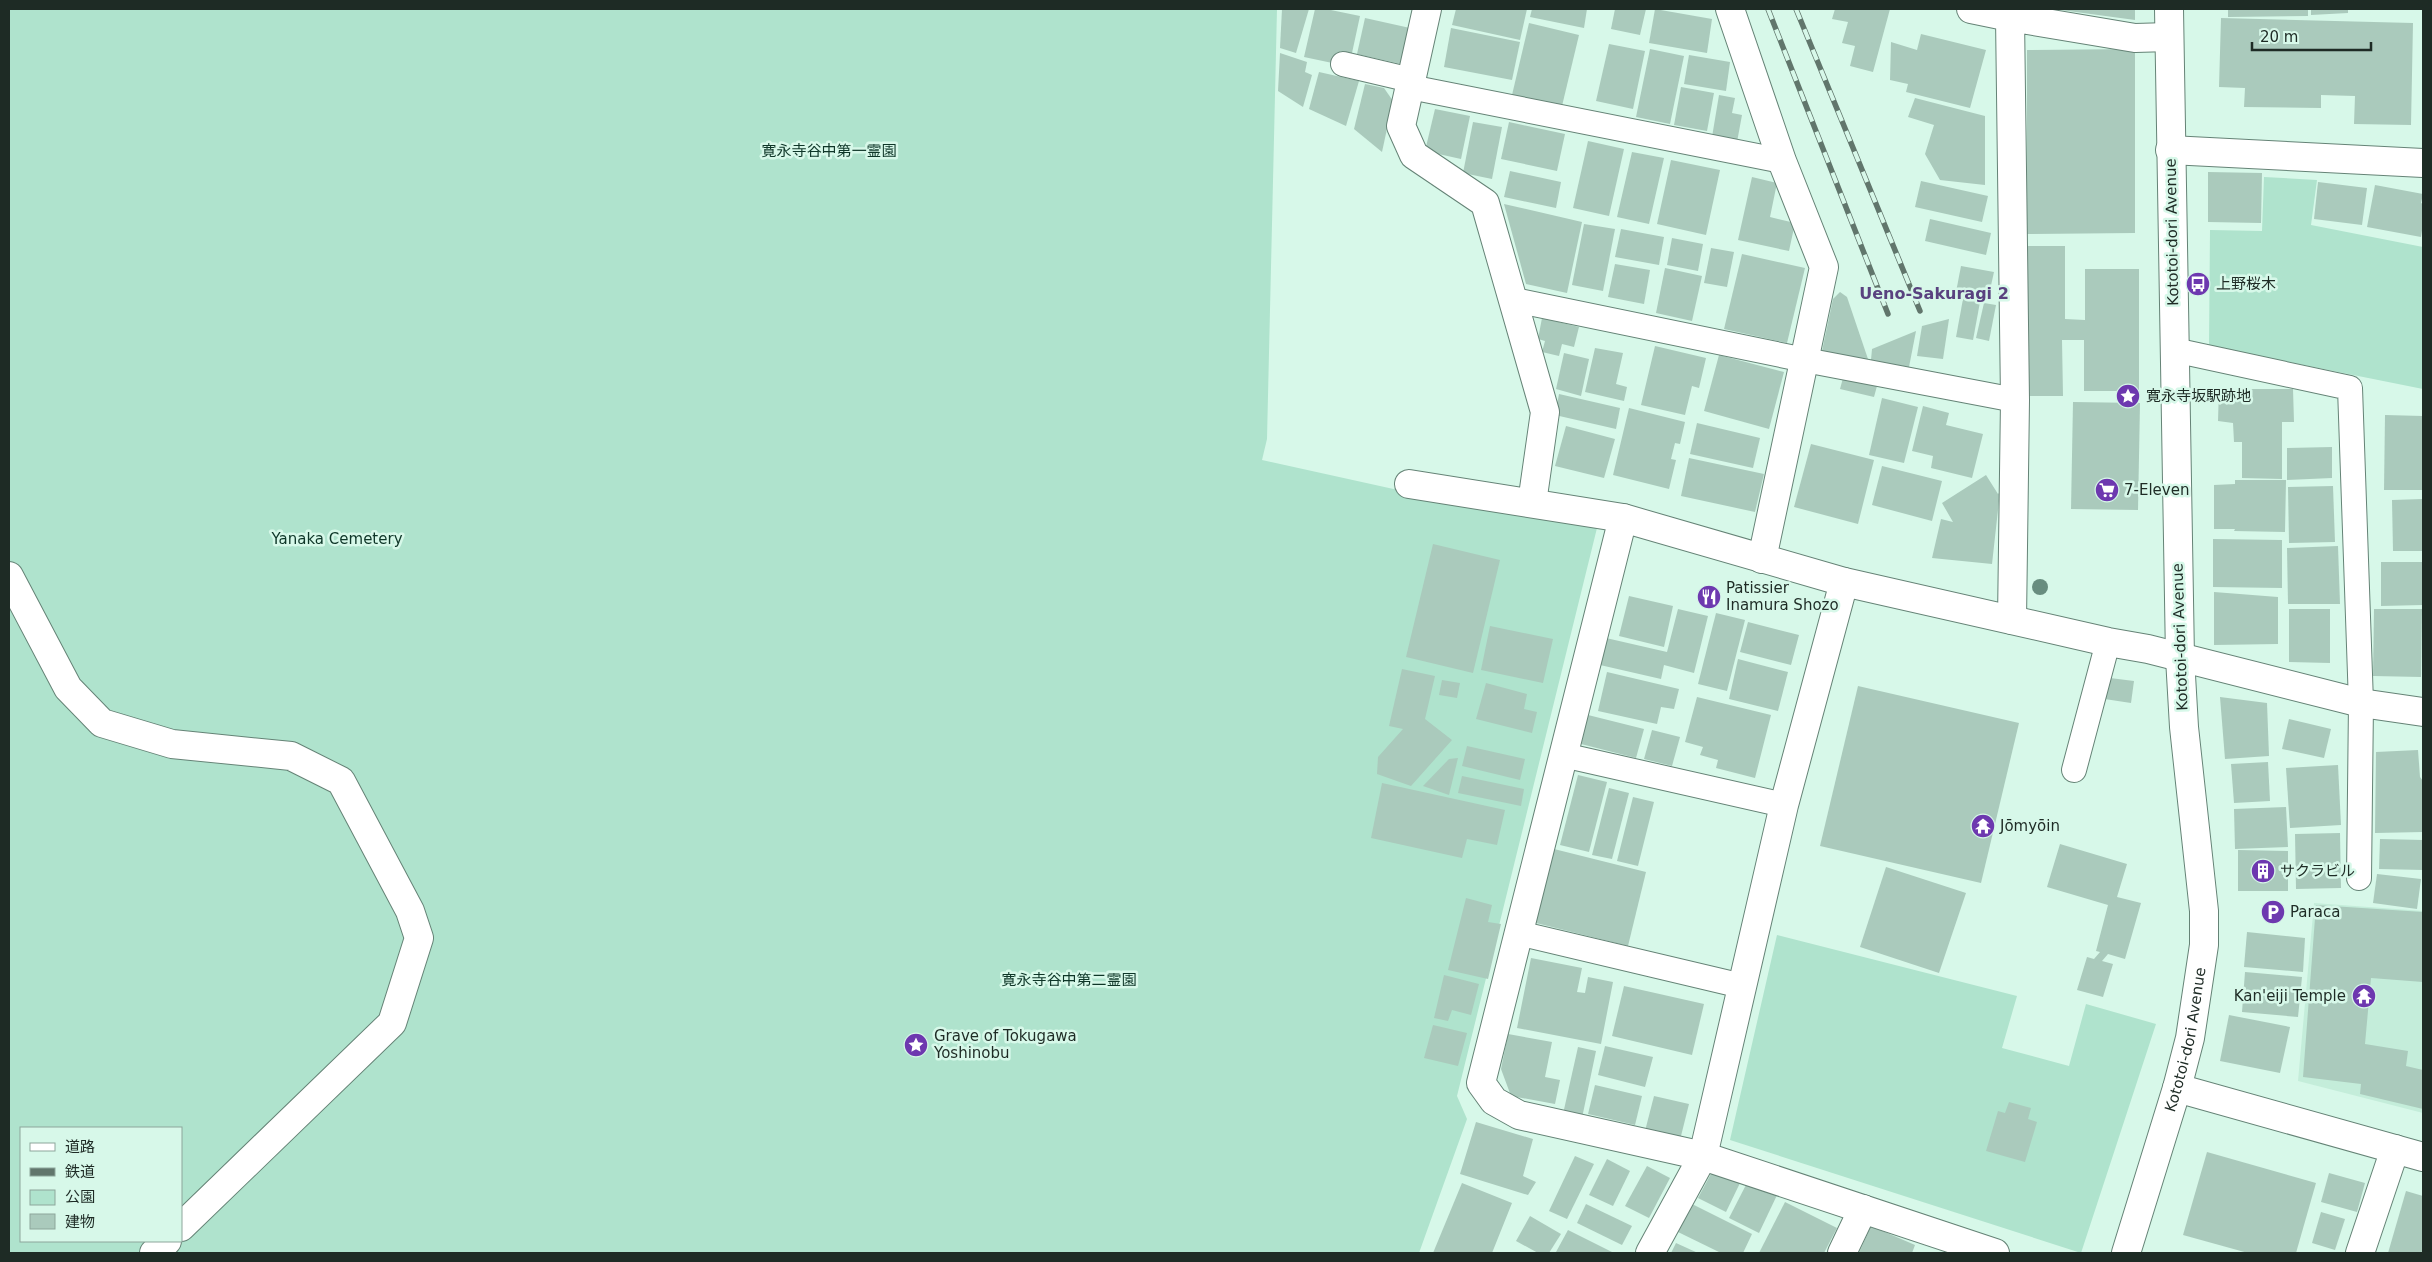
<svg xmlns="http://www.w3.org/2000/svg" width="2432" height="1262" font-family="'DejaVu Sans','Noto Sans JP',sans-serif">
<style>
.built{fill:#c4edda}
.green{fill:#afe3cd;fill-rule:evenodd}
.building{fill:#aacabc}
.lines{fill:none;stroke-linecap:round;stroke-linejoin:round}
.service-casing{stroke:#658376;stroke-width:26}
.minor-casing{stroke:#658376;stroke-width:30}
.tertiary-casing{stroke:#658376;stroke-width:30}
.primary-casing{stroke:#658376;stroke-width:30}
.service{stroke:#fff;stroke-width:24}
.minor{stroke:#fff;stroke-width:28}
.tertiary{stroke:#fff;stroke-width:28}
.primary{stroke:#fff;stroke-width:28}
.rail-casing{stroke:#61766c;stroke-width:5.5}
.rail{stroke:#d7f8e9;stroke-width:4;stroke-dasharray:11;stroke-linecap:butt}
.tree{fill:#688d7f}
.labels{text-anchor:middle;stroke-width:5;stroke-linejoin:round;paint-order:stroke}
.park-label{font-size:15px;fill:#0e3628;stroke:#d7f8e9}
.street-label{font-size:15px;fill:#1e2b25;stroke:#d7f8e9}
.poi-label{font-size:15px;fill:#1e2b25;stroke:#d7f8e9;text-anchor:start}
.neighbourhood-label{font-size:16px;font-weight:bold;fill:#59427f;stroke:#d7f8e9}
</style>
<rect width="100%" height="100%" fill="#d7f8e9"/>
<polygon class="built" points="2314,903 2423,911 2423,1113 2298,1081"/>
<g class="green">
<path d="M9,9h1268l-10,430 -5,21 136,30 199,38 -140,568 10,23 -48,134h-1410zM21,1128h160v113h-160z"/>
<polygon points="2264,177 2317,180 2311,225 2423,247 2423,389 2209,346 2210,230 2262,231"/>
<polygon points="1777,935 2017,996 2002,1048 2069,1066 2086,1004 2156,1024 2081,1253 1730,1140"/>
</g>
<g class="building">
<polygon points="1282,9 1309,9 1296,53 1280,48"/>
<polygon points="1315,9 1326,9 1360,16 1352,53 1340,51 1337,64 1304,57"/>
<polygon points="1456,9 1527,9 1520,40 1452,25"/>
<polygon points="1532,9 1587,9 1584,28 1530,17"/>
<polygon points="1615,9 1646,9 1640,35 1611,29"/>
<polygon points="1655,9 1712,19 1707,53 1649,43"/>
<polygon points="1835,9 1890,9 1873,72 1850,66 1855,46 1842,43 1848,22 1832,19"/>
<polygon points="2061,9 2135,9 2135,20 2061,10"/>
<polygon points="2228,9 2308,9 2308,16 2228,17"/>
<polygon points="2311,9 2348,9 2348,13 2311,15"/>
<polygon points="1365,18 1410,28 1401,64 1357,54"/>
<polygon points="2221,18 2413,23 2411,125 2354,124 2355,96 2321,95 2321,108 2244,107 2245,88 2219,87"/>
<polygon points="1529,23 1579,35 1562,106 1512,95"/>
<polygon points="1451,28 1520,42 1512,80 1444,67"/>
<polygon points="1921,34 1986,50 1970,108 1906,92 1908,84 1890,80 1891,42 1917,50"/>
<polygon points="1609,44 1645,51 1633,109 1596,101"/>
<polygon points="1650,49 1684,56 1670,124 1636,117"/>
<polygon points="2135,49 2135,233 2027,234 2027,50"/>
<polygon points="1280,53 1307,62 1305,72 1312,75 1303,107 1278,91"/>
<polygon points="1689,55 1730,62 1726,91 1684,84"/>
<polygon points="1319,72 1359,81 1346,126 1309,109"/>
<polygon points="1365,84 1384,88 1393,101 1382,152 1354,129"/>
<polygon points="1681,87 1714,93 1707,131 1674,125"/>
<polygon points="1719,95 1735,98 1732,113 1742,115 1737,142 1712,137"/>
<polygon points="1915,98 1985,116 1985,185 1940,180 1925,154 1934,125 1908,117"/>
<polygon points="1435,109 1470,116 1461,159 1425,151"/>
<polygon points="1473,122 1502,127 1492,179 1463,173"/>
<polygon points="1509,122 1565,134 1557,171 1501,159"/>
<polygon points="1588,141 1624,149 1609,216 1573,208"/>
<polygon points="1632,152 1664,158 1649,224 1617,217"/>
<polygon points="1671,160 1720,170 1706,235 1657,224"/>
<polygon points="1510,171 1561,182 1556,208 1504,197"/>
<polygon points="2208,172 2262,173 2261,223 2208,222"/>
<polygon points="1752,177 1777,183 1770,217 1795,223 1789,251 1738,240"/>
<polygon points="1921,181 1988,196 1982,222 1915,207"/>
<polygon points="2318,182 2367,188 2362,225 2314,219"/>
<polygon points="2375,185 2423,194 2421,203 2423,204 2423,224 2421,237 2367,227"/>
<polygon points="1504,204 1582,222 1567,293 1526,284"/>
<polygon points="1930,219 1991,233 1986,255 1925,241"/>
<polygon points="1584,224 1615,229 1603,291 1572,285"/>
<polygon points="1621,229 1664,237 1659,265 1615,257"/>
<polygon points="1672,238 1703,244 1698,271 1667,265"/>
<polygon points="2021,246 2065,246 2065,319 2085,320 2085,269 2139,269 2139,391 2084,391 2084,340 2062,340 2063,396 2022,396"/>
<polygon points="1711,248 1734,252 1727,287 1704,283"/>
<polygon points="1742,254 1805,268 1787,343 1724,329"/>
<polygon points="1615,264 1650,270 1644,304 1608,297"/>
<polygon points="1961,266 1994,272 1988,299 1956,292"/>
<polygon points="1665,268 1702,276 1692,321 1656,313"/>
<polygon points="1840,292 1847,297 1869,362 1822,351 1833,299"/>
<polygon points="1963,299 1980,302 1973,340 1956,337"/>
<polygon points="1984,303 1996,305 1989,341 1976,338"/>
<polygon points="1542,318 1579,327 1574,347 1562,344 1559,356 1542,352 1545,341 1538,339"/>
<polygon points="1949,319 1943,359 1917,356 1922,326"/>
<polygon points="1916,331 1909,367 1871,360 1872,349"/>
<polygon points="1655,346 1706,358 1699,388 1692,386 1685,415 1641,405"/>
<polygon points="1595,348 1623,353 1616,384 1627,387 1624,401 1585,392"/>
<polygon points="1564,353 1589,359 1581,396 1556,389"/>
<polygon points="1719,355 1784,372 1769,429 1704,411"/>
<polygon points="1843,378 1877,386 1874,397 1840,389"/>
<polygon points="2219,389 2293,389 2294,422 2282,422 2282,479 2242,478 2242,442 2234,442 2233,423 2218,421"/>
<polygon points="1559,394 1620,408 1616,429 1555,415"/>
<polygon points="1882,398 1918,407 1904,463 1869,455"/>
<polygon points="2073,402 2140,403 2138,510 2071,509"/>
<polygon points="1923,406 1949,413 1946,425 1983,434 1972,478 1931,468 1933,456 1912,451"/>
<polygon points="1629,408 1685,422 1680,444 1675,443 1671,459 1676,460 1669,489 1613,475"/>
<polygon points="2385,415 2423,416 2423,490 2384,490"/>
<polygon points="1697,423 1760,438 1753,468 1690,454"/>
<polygon points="1566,426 1615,439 1604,478 1555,466"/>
<polygon points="1811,444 1874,460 1858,524 1794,507"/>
<polygon points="2332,447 2332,478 2287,480 2287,448"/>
<polygon points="1689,458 1764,474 1755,512 1681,496"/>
<polygon points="1882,466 1942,481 1932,521 1872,505"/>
<polygon points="1986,475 1998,494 2000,492 1992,564 1932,558 1941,519 1953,522 1942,503"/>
<polygon points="2235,480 2286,480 2285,532 2234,531 2235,529 2214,529 2214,485 2235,484"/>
<polygon points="2333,486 2335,542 2289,543 2288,487"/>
<polygon points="2423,499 2423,551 2393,551 2392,500"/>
<polygon points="2213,539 2282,540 2282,588 2213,587"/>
<polygon points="1433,544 1500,560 1473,673 1406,657"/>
<polygon points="2338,546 2340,604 2288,604 2287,548"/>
<polygon points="2381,562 2423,562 2423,605 2381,606"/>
<polygon points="2214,592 2278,597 2278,644 2214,645"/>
<polygon points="1629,596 1673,606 1664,647 1619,636"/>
<polygon points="1678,609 1708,616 1694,673 1664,665 1661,679 1600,665 1606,638 1667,652"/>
<polygon points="2289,609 2330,609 2330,663 2289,662"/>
<polygon points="2374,609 2422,609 2421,677 2373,676"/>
<polygon points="1716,613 1745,620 1727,691 1698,684"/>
<polygon points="1748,622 1799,635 1791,665 1740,652"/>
<polygon points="1490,626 1553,639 1543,683 1481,670"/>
<polygon points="1738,659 1788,672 1778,711 1729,699"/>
<polygon points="1402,669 1435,676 1425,719 1452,740 1411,786 1377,774 1378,757 1403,729 1389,726"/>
<polygon points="1607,672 1679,689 1674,709 1661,707 1657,724 1598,711"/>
<polygon points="2102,677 2134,681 2131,703 2098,698"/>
<polygon points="1442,680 1460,683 1457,698 1439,695"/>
<polygon points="1486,683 1527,694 1524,709 1537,712 1532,733 1476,719"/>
<polygon points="1858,686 2019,723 1981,883 1820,846"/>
<polygon points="1697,697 1771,715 1755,778 1716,768 1718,760 1700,755 1703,747 1685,742"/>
<polygon points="2220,697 2267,703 2269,756 2225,759"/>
<polygon points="1588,715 1644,729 1636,758 1581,744"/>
<polygon points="2289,719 2331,729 2324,758 2282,749"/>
<polygon points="1652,730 1680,737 1672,766 1644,759"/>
<polygon points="1467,746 1525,759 1520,780 1462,766"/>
<polygon points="2418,750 2420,777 2423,781 2423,832 2375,833 2376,752"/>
<polygon points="1458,758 1449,795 1423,786 1449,759"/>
<polygon points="2268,762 2270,801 2234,803 2231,764"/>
<polygon points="2338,765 2341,825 2290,828 2286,768"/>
<polygon points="1578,775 1607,782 1589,852 1560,845"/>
<polygon points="1462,776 1524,789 1521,806 1458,793"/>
<polygon points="1382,783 1505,810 1497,845 1467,839 1462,858 1371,838"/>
<polygon points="1609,788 1629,793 1612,859 1592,855"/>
<polygon points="1633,797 1654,802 1638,866 1617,861"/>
<polygon points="2286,807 2288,847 2235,849 2234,809"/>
<polygon points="2340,833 2341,888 2296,889 2295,834"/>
<polygon points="2380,839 2423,840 2423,870 2379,869"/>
<polygon points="2060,844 2127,864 2117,897 2141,903 2125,959 2108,954 2102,961 2113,964 2103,997 2077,990 2087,957 2094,959 2100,952 2096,951 2108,905 2047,887"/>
<polygon points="1554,849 1646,872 1628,946 1536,923"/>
<polygon points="2238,850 2288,851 2288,891 2238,891"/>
<polygon points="1886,867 1966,893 1939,973 1860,947"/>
<polygon points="2377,874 2421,879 2417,909 2373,903"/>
<polygon points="1466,898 1492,905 1488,922 1501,924 1488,979 1448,970"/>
<polygon points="2316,905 2423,912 2423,982 2371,978 2365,1044 2408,1051 2406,1066 2423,1070 2423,1109 2360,1094 2361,1084 2303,1077"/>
<polygon points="2247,932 2305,938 2303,972 2244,967"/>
<polygon points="1531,958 1582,968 1577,992 1585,993 1588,977 1613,982 1601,1044 1517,1028"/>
<polygon points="2245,972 2302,977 2298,1017 2242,1012"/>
<polygon points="1444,975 1479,984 1471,1015 1452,1010 1448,1021 1434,1018"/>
<polygon points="1624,986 1704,1004 1692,1055 1612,1036"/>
<polygon points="2229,1015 2290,1027 2280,1073 2220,1061"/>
<polygon points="1433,1025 1467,1033 1458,1066 1424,1058"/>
<polygon points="1508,1034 1552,1042 1545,1077 1560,1080 1555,1104 1511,1096 1501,1069"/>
<polygon points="1605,1046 1653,1057 1645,1087 1598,1075"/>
<polygon points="1578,1047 1596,1051 1582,1118 1563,1114"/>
<polygon points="1595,1085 1642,1096 1635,1125 1588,1114"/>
<polygon points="1654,1096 1689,1104 1680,1140 1645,1131"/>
<polygon points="2009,1102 2031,1108 2028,1119 2037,1122 2025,1162 1986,1151 1998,1111 2005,1113"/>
<polygon points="1476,1122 1533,1139 1523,1176 1536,1182 1528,1195 1460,1174"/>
<polygon points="2207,1152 2316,1183 2296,1253 2248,1253 2183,1235"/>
<polygon points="1575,1156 1594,1164 1567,1219 1549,1211"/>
<polygon points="1607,1159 1630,1171 1613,1206 1589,1195"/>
<polygon points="1647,1166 1670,1178 1649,1218 1625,1206"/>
<polygon points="1713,1170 1740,1183 1726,1212 1698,1198"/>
<polygon points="2329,1173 2365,1183 2357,1212 2321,1202"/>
<polygon points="1749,1179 1778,1193 1759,1233 1729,1218"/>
<polygon points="1462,1183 1512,1203 1492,1253 1433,1253"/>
<polygon points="2406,1191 2423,1196 2423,1253 2388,1253"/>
<polygon points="1785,1202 1837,1228 1824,1253 1759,1253"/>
<polygon points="1586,1204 1632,1226 1622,1245 1577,1223"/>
<polygon points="1692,1204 1752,1234 1743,1253 1721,1253 1678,1232"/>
<polygon points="2321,1212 2345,1219 2335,1250 2312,1243"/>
<polygon points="1530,1216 1561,1234 1549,1253 1538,1253 1516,1241"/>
<polygon points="1871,1226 1915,1245 1912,1253 1859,1253"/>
<polygon points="1568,1230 1614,1253 1559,1253 1556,1252"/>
<polygon points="1676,1243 1698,1253 1671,1253"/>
</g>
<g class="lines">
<g class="service-casing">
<g id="service">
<polyline points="1343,64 1411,80"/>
<polyline points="1410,87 1782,161"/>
<polyline points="1514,300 1805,360 2015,400"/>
<polyline points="2174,350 2350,388 2361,703 2359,878"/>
<polyline points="1563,755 1784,805"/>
<polyline points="2074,770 2108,642"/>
<polyline points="1518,933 1742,986"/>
</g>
</g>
<g class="minor-casing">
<g id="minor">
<polyline points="1427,9 1401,126 1414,155 1485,203 1545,412 1532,503"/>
<polyline points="1730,9 1782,161 1824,267 1762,559"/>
<polyline points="1971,9 2010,17"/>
<polyline points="2170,150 2423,163"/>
<polyline points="1409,484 1623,518 1844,582 2108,642 2148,649 2361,703 2423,712"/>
<polyline points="1623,518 1481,1083 1494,1101 1519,1115 1703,1156 1995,1253"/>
<polyline points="9,576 68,688 102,723 172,744 291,756 341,781 410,911 419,938 392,1023 181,1227"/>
<polyline points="2012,620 2015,400 2010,17 2135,38 2169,37"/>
<polyline points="154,1253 167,1241"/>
<polyline points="1650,1253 1703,1156 1784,805 1844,582"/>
<polyline points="1842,1253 1863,1209"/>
<polyline points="2360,1253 2395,1149"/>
</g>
</g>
<g class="tertiary-casing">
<polyline id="tertiary" points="2177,1088 2423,1157"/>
</g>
<g class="primary-casing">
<g id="primary">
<path id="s1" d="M2126,1253l51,-165 13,-50 14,-93v-34l-20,-184 -4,-69 -11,-649"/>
</g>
</g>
<use href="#service" class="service"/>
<use href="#minor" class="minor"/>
<use href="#tertiary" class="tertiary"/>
<use href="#primary" class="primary"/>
<g class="rail-casing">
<g id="rail">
<polyline points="1768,9 1888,314"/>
<polyline points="1796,9 1920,311"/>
</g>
</g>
<use href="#rail" class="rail"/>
</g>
<circle class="tree" cx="2040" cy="587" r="8"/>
<defs>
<g id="bus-disc" transform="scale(1.25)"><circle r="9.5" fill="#6d38af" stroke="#d7f8e9"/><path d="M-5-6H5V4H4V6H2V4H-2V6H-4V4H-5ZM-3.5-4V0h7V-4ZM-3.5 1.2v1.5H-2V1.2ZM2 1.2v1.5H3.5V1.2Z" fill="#fff"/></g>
<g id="sight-disc" transform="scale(1.25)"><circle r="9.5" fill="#6d38af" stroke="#d7f8e9"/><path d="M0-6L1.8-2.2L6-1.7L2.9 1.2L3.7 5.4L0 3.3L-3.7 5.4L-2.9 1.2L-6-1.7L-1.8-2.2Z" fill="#fff"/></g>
<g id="supermarket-disc" transform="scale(1.25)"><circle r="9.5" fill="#6d38af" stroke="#d7f8e9"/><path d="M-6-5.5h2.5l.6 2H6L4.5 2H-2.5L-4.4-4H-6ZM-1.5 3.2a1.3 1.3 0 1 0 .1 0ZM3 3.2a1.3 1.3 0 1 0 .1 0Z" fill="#fff"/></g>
<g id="restaurant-disc" transform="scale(1.25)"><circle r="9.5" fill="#6d38af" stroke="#d7f8e9"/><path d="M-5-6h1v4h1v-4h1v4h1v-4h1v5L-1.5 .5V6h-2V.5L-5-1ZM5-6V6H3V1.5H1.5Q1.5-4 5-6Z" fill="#fff"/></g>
<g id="temple-disc" transform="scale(1.25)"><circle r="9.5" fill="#6d38af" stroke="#d7f8e9"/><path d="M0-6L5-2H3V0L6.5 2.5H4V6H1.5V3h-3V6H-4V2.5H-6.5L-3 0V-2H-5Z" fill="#fff"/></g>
<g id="building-disc" transform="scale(1.25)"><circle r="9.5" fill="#6d38af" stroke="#d7f8e9"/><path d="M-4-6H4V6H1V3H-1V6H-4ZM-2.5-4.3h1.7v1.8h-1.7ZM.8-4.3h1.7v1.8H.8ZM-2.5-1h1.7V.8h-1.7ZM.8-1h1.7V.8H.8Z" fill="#fff"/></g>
<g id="parking-disc" transform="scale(1.25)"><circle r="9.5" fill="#6d38af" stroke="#d7f8e9"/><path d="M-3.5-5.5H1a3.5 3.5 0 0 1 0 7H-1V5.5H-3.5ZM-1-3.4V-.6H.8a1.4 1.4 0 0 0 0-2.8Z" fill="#fff"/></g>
</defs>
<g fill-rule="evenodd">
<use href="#bus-disc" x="2198" y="284"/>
<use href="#sight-disc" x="2128" y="396"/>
<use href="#supermarket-disc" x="2107" y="490"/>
<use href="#restaurant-disc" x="1709" y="597"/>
<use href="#temple-disc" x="1983" y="826"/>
<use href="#building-disc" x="2263" y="871"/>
<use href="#parking-disc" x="2273" y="912"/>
<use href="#temple-disc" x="2364" y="996"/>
<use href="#sight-disc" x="916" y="1045"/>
</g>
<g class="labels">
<g class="park-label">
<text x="829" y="156">寛永寺谷中第一霊園</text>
<text x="337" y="544">Yanaka Cemetery</text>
<text x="1069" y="985">寛永寺谷中第二霊園</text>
</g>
<g class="street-label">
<text transform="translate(2172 232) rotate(-91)" y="5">Kototoi-dori Avenue</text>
<text transform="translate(2180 637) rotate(-92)" y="5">Kototoi-dori Avenue</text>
<text dy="5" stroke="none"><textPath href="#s1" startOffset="222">Kototoi-dori Avenue</textPath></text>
</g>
<g class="poi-label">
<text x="2216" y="289">上野桜木</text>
<text x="2146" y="401">寛永寺坂駅跡地</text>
<text x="2124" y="495">7-Eleven</text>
<text x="1726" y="593">Patissier<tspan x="1726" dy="17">Inamura Shozo</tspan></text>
<text x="2000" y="831">Jōmyōin</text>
<text x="2280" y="876">サクラビル</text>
<text x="2290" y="917">Paraca</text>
<text x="2346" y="1001" text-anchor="end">Kan'eiji Temple</text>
<text x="934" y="1041">Grave of Tokugawa<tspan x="934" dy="17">Yoshinobu</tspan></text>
</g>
<g class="neighbourhood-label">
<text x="1934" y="299">Ueno-Sakuragi 2</text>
</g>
</g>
<rect width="2432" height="1262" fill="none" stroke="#1e2b25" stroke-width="20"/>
<rect x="20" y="1127" width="162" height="115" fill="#d7f8e9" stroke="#8da69b"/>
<rect x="30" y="1143" width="25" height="8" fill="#ffffff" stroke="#8da69b"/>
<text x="65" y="1152" font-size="15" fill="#1e2b25">道路</text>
<rect x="30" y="1168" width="25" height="8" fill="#61766c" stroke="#8da69b"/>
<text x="65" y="1177" font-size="15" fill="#1e2b25">鉄道</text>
<rect x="30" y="1190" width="25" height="15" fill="#afe3cd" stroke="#8da69b"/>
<text x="65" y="1202" font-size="15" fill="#1e2b25">公園</text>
<rect x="30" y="1214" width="25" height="15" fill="#aacabc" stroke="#8da69b"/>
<text x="65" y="1227" font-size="15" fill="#1e2b25">建物</text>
<path d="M2252 42v8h119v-8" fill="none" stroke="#1e2b25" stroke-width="2.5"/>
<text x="2260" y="42" font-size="15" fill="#1e2b25" stroke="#d7f8e9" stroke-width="4" paint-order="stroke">20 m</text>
</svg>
